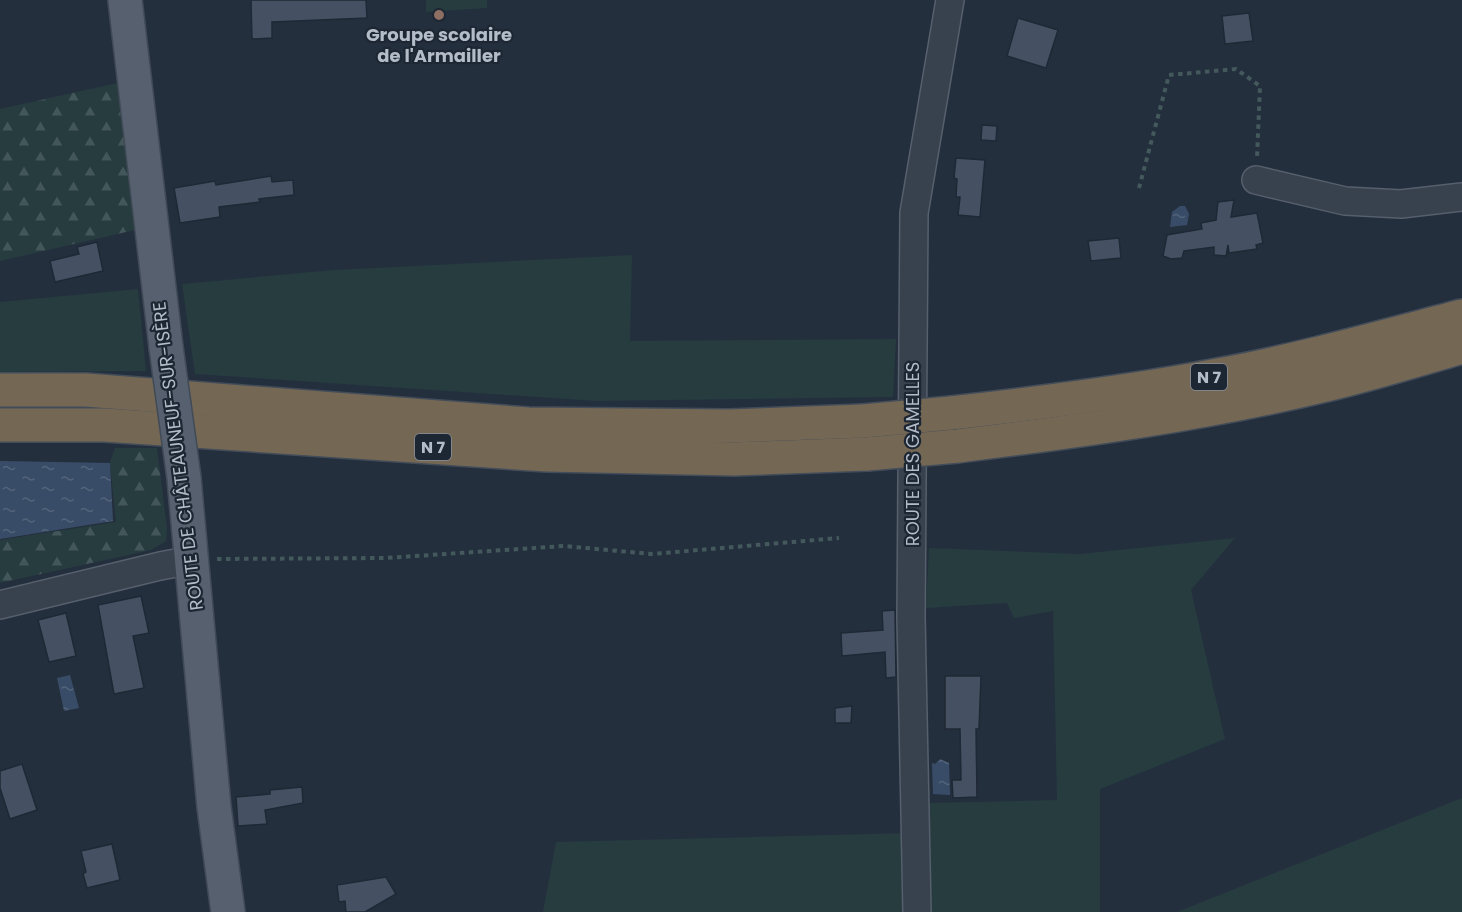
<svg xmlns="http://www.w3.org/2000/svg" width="1462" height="912" font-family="Poppins,sans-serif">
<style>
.green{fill:#263c3f}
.forest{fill:url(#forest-firs)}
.water{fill:url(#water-ripples)}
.building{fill:#455162;stroke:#1f2835;stroke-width:1.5}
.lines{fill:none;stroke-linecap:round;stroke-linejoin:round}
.minor-casing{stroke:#565f6c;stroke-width:30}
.major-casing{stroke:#414a57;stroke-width:36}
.highway-casing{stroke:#434c59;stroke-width:36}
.path{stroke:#44595c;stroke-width:4;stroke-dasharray:4.5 4.5;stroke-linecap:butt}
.minor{stroke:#38414e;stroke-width:27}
.major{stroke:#56606e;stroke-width:33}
.highway{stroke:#746855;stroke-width:33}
.major-bridge-casing{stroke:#414a57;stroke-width:36;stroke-linecap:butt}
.highway-bridge-casing{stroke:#434c59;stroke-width:36;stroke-linecap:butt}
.major-bridge{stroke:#56606e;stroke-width:33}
.highway-bridge{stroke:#746855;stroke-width:33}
.education-dot{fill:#8d6e63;stroke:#1d2633;stroke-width:2}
.labels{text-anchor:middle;stroke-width:4.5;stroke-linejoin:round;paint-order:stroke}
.shield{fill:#1d2633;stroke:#878f9c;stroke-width:1.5}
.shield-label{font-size:16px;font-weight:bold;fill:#b4bcc9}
.poi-label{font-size:18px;font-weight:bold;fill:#b4bcc9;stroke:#1d2633}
.street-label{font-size:18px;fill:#b4bcc9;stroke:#1d2633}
</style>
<defs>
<pattern id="forest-firs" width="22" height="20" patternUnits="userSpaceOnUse" patternTransform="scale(1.5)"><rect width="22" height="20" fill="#263c3f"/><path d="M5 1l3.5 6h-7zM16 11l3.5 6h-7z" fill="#435659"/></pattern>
<pattern id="water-ripples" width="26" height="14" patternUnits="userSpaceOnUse" patternTransform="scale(1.5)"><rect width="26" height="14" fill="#394c67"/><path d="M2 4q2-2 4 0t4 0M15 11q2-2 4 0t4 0" fill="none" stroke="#53647b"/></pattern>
</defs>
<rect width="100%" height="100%" fill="#242f3e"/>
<g class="green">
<polygon points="426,0 487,0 487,8 426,12"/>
<polygon points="632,255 630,341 896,339 893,397 596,401 195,374 182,284 334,270"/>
<polygon points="138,289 146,371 0,372 0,302"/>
<polygon points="1235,538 1191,590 1225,739 1100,789 1100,912 543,912 556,842 909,833 927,803 1057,800 1053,611 1014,618 1007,603 926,608 929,548 1080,554"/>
<polygon points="1462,798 1462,912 1177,912"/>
</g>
<g class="forest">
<polygon points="122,82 135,230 0,261 0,109"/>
<polygon points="115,448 157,448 167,529 166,541 151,550 0,583 0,540 116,522 110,463"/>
</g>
<g class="water">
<polygon points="1180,206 1185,206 1189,214 1187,225 1170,227 1172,212"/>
<polygon points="0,461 110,463 113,521 0,539"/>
<polygon points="70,675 79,708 64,711 57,678"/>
<polygon points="940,759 949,763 950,795 933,794 932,763 935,764"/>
</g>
<g class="building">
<polygon points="251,0 366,0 367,18 272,22 272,38 252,39"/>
<polygon points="1249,13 1253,41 1225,44 1222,16"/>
<polygon points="1018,18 1058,30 1046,68 1007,56"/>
<polygon points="982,125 997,126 996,141 981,140"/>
<polygon points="956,158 985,160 980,217 958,215 960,197 956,197 957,179 954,178"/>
<polygon points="271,176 272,182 293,180 294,195 259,199 260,202 219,207 220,217 180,223 174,188 215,181 216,185"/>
<polygon points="1234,200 1231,217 1257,213 1263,243 1256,245 1257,249 1229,253 1228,245 1226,256 1214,255 1214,247 1184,251 1182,258 1171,259 1163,256 1167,235 1202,229 1201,223 1216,220 1218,202"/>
<polygon points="1119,238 1121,258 1091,261 1088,241"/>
<polygon points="97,242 103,271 55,282 50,261 79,254 77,247"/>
<polygon points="141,596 149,633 133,636 144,688 114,694 98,605"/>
<polygon points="895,610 896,677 886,678 885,652 842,656 841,633 883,630 882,611"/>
<polygon points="66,613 76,656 49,662 38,620"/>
<polygon points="945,676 981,676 979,729 976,729 977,797 953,798 952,780 961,780 960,729 945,729"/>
<polygon points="852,706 851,723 835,723 835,708"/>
<polygon points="22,764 37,810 10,819 0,788 0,771"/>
<polygon points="302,787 303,803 265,810 267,824 238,826 236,797 270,794 270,790"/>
<polygon points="112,844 120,880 87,888 83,874 86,872 81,851"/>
<polygon points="386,877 396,894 365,912 346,912 345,901 339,902 337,885"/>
</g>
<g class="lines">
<g class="minor-casing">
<g id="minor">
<polyline points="1256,180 1345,201 1401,204 1462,197"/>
<polyline points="0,605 160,566 192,560"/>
<polyline points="917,912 911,617 914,213 950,0"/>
</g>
</g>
<g class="major-casing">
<g id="major">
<polyline points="125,0 166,347"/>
<polyline points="184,478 214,807 228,912"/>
</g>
</g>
<g class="highway-casing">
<g id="highway">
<polyline points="0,390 86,390 528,424 730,426 863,421"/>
<path d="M951,413c89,-10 178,-21 267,-38 82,-15 163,-38 244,-59"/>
<polyline points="0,425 104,425 547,455 734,459 867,454"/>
<path d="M958,446c123,-15 247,-32 368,-61 46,-11 91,-25 136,-38"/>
</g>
</g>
<g class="path">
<polyline points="1139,188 1169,75 1236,69 1260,86 1257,158"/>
<polyline points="217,559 386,558 564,546 652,554 839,538"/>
</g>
<use href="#minor" class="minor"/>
<use href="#major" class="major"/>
<use href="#highway" class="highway"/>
<g class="major-bridge-casing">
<polyline id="major-bridge" points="166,347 184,478"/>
</g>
<g class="highway-bridge-casing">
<g id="highway-bridge">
<polyline points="863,421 951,413"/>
<polyline points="867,454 958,446"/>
</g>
</g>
<use href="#major-bridge" class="major-bridge"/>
<use href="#highway-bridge" class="highway-bridge"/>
</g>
<circle class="education-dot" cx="439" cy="15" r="6"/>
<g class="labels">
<g class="shield">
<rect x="1191" y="364" width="36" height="26" rx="4.5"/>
<rect x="415" y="434" width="36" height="26" rx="4.5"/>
</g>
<g class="shield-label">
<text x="1209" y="383">N 7</text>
<text x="433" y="453">N 7</text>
</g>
<g class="poi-label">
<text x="439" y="41">Groupe scolaire<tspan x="439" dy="21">de l'Armailler</tspan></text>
</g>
<g class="street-label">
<text transform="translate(913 454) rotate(-90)" y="6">ROUTE DES GAMELLES</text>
<text transform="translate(178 456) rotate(-97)" y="6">ROUTE DE CHÂTEAUNEUF-SUR-ISÈRE</text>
</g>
</g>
</svg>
